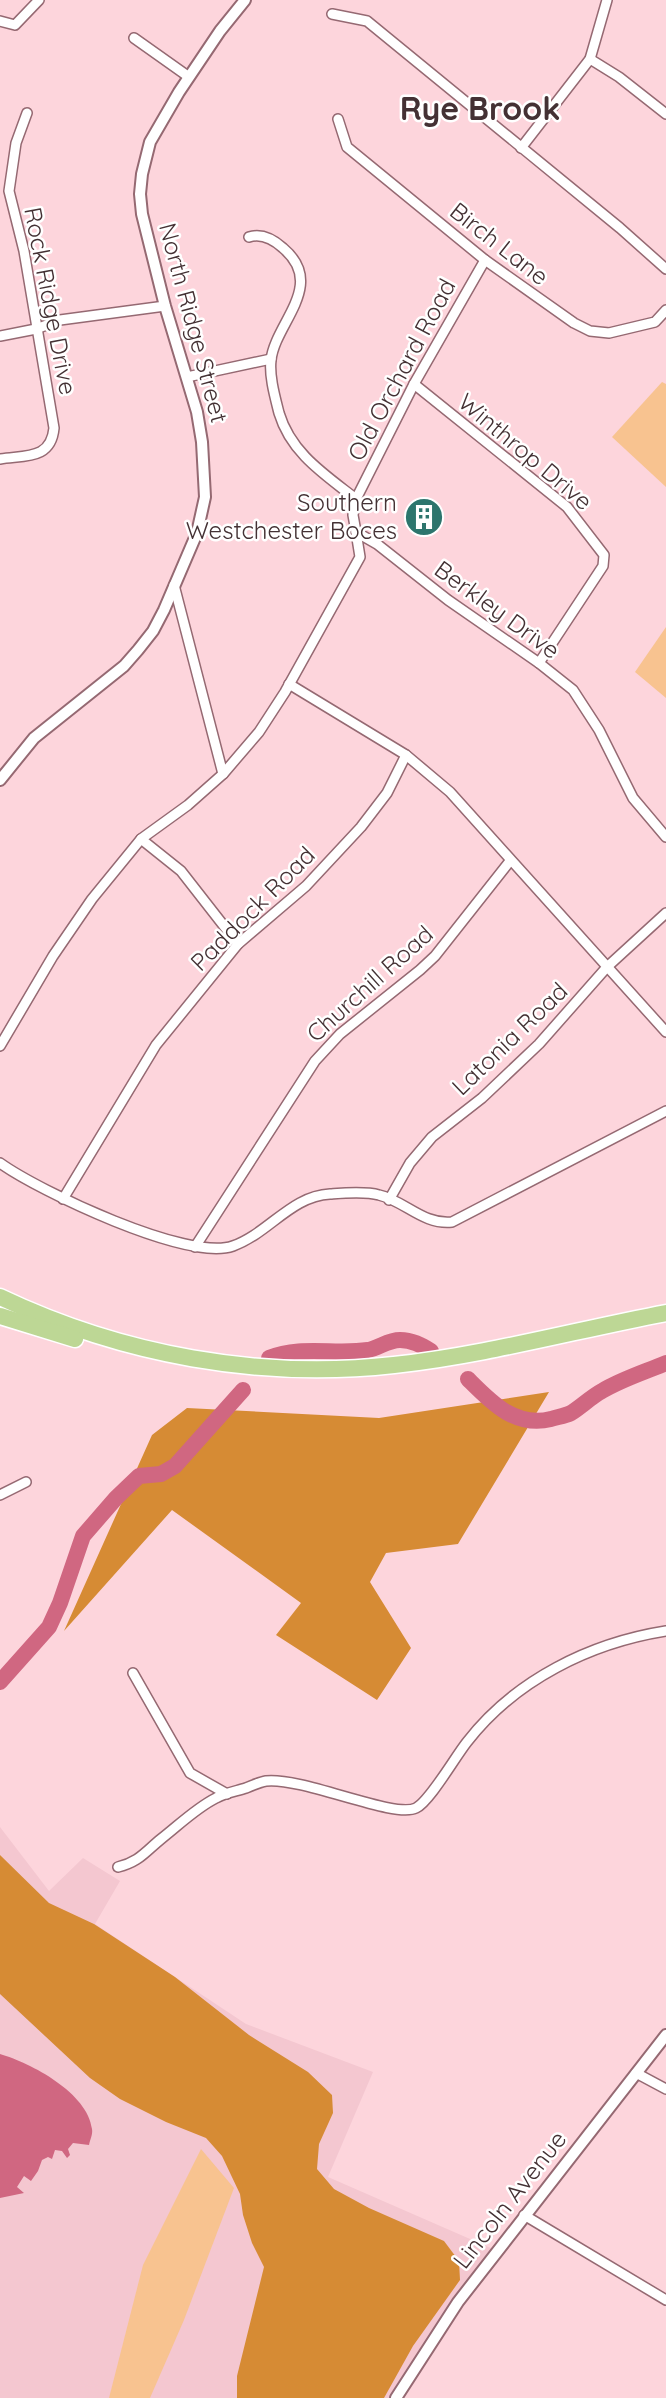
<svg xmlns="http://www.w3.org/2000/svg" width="666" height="2398" font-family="Quicksand,sans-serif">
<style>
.built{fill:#f4c7d0}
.green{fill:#f8c390}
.forest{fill:#d68b34}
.water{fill:#d06781}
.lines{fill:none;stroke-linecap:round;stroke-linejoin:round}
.river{stroke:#d06781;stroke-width:16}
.minor-casing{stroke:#956972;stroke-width:12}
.tertiary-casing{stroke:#956972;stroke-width:14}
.motorway-casing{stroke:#fff;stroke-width:19}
.minor{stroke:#fff;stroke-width:9}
.tertiary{stroke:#fff;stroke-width:10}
.motorway{stroke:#bdd795;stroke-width:16}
.labels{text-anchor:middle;stroke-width:5;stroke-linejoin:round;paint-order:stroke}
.street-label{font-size:24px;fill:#443134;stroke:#fff}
.poi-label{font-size:24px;fill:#443134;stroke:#fff;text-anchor:end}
.district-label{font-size:32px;font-weight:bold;fill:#443134;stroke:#fff}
</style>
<rect width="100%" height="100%" fill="#fdd5dc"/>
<polygon class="built" points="0,1827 49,1891 83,1858 120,1881 95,1924 246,2024 373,2072 328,2177 493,2249 435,2325 393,2398 0,2398"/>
<g class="green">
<polygon points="662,382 666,384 666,487 612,437"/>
<polygon points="666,627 666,698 635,672"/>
<polygon points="201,2149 234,2188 184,2320 150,2398 109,2398 143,2265"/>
</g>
<g class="forest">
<polygon points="549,1392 458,1544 386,1553 370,1582 411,1648 377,1700 276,1635 301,1603 172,1510 64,1631 152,1435 187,1408 379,1418"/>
<polygon points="0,1855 49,1903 94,1924 175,1977 249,2035 308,2072 332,2095 333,2113 319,2144 317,2169 334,2189 369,2208 444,2241 459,2261 460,2280 413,2346 384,2398 237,2398 237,2376 264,2267 252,2243 243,2215 240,2194 222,2156 206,2138 166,2122 120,2099 90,2078 0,1994"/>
</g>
<path class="water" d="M0,2054c31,9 88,39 92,75 1,5 -2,11 -3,16l-16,-2 -5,6 2,6 -3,3 -5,-7 -7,-1 -3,9 -4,-2 -6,3 -4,11 -7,10 -7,-5 -7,11 7,6 -24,5z"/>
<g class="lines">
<g class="river">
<path d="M269,1358c32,-13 66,-3 99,-8 11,-2 20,-10 32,-10 12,0 21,5 31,11"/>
<path d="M468,1379c23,23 47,49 83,40 6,-2 14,-3 20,-6 11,-7 20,-16 31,-22 20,-12 43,-19 64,-28"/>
<polyline points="0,1682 49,1627 60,1603 83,1536 116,1498 139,1476 161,1474 175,1466 243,1390"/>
</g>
<g class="minor-casing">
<g id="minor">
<polyline points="332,14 367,21 620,228 666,269"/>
<polyline points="0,21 15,25 39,0"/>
<polyline points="134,38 189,77"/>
<polyline points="590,59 619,77 666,114"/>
<polyline points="338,119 347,147 485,260 574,323 590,331 609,333 655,322 666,310"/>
<polyline points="521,148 590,59 607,0"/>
<path d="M249,237c13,-4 24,2 34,11 44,37 -8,75 -12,112 -2,16 4,37 8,53 12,40 45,61 77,86l-3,16 3,17 21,12 71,56 91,63 34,27 26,40 34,68 33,39"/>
<polyline points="0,336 36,329 60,320 165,306"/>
<polyline points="187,377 271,359"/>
<polyline points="414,384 567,507 604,555 603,566 539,663"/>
<path d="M0,459c25,-4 51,1 54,-31l-30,-177 -15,-60 7,-48 11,-30"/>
<polyline points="356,499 414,384 485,260"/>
<polyline points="174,585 223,774"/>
<polyline points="289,684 406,755 450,792 666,1032"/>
<polyline points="141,839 181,871 238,944"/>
<polyline points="0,1046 53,956 92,899 141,839 188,805 223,774 259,732 285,692 360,557 356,532"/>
<path d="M0,1163c39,28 188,99 233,83 36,-13 58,-50 97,-52 14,-1 35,-3 49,1 26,6 44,30 73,27l214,-111"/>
<polyline points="63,1199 156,1045 238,944 306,886 361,827 387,793 406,755"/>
<polyline points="389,1200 410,1163 432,1137 482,1098 539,1044 607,967 666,913"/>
<polyline points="195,1247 315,1061 340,1034 420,970 435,956 510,861"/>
<polyline points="0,1495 26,1482"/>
<polyline points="133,1673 190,1773 227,1794"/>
<path d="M118,1867c21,-5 27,-15 43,-28 18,-14 35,-31 55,-41 9,-5 21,-7 30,-10 7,-3 14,-6 20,-7 37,-4 128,38 150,27 14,-7 39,-51 51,-66 48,-62 123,-99 199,-111"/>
<polyline points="636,2073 666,2089"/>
<polyline points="524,2215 666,2300"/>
</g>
</g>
<g class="tertiary-casing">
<g id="tertiary">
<polyline points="0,780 34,738 124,666 138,650 153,631 164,610 197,533 205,497 202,442 197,412 165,306 142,214 140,194 142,174 150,142 179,92 220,31 245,0"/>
<polyline points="396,2398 458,2302 666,2035"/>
</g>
</g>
<g class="motorway-casing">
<g id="motorway">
<path d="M0,1297c122,58 260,83 394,68 92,-10 182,-35 272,-52"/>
<polyline points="0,1316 75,1339"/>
</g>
</g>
<use href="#minor" class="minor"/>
<use href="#tertiary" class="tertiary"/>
<use href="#motorway" class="motorway"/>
</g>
<defs>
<g id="building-disc" transform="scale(2.0125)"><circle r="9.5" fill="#2d756d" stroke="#fff"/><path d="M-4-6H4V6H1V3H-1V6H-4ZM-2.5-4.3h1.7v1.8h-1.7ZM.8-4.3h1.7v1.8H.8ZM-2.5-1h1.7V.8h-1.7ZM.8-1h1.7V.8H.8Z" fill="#fff"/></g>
</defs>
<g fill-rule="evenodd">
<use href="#building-disc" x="424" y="517"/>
</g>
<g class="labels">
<g class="street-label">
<text transform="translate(499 244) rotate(38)" y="8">Birch Lane</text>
<text transform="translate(50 301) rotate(79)" y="8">Rock Ridge Drive</text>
<text transform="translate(193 323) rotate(75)" y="8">North Ridge Street</text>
<text transform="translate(402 370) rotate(-62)" y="8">Old Orchard Road</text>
<text transform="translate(525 452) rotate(40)" y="8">Winthrop Drive</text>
<text transform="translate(497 610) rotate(36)" y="8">Berkley Drive</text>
<text transform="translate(253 909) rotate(-45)" y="8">Paddock Road</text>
<text transform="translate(370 984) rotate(-42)" y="8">Churchill Road</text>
<text transform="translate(510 1039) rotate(-44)" y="8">Latonia Road</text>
<text transform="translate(510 2200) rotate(-52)" y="8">Lincoln Avenue</text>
</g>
<g class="poi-label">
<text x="397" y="511">Southern<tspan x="397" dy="28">Westchester Boces</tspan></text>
</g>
<g class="district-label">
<text x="480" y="120">Rye Brook</text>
</g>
</g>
</svg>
